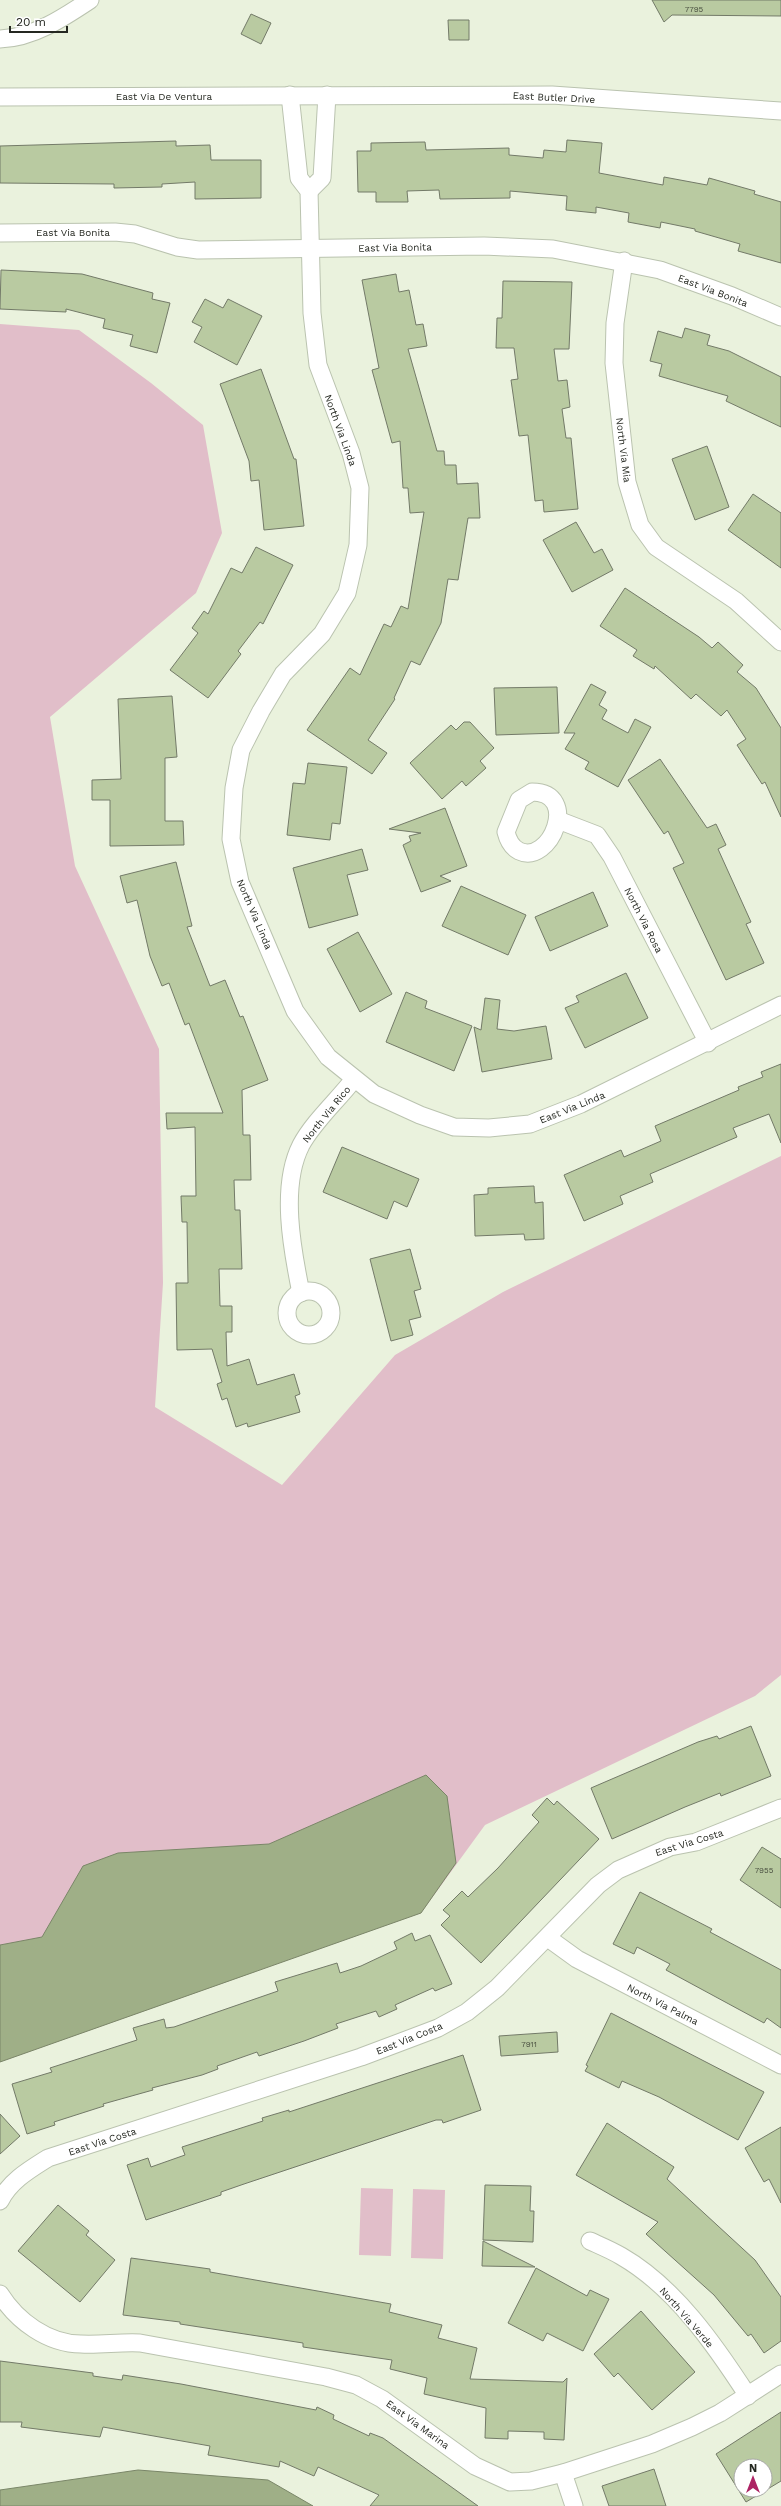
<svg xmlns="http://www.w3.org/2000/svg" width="781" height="2506" font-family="'Work Sans',sans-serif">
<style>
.green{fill:#e1bec9}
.water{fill:#9faf87;stroke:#7a8668}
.building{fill:#b9caa1;stroke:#737a68;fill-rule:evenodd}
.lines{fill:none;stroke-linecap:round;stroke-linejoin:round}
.street-casing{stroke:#bac3af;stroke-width:19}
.street{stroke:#fff;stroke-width:17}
.labels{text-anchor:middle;stroke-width:3;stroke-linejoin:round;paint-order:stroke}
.number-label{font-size:8px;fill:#4a5041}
.street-label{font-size:10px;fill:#252821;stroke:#fff}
</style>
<rect width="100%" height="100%" fill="#eaf2dd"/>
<g class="green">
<polygon points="0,324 79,330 151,383 203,425 222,533 196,593 50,717 75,866 159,1049 163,1283 155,1407 282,1485 395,1355 503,1292 781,1156 781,1675 755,1696 485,1825 421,1913 0,2062"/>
<polygon points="361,2188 393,2189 391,2256 359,2255"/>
<polygon points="413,2189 445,2190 443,2259 411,2258"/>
</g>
<g class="water">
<polygon points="426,1775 447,1796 456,1863 421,1913 0,2062 0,1945 42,1937 83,1866 118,1853 269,1844"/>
<polygon points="138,2470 268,2480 313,2506 0,2506 0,2490"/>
</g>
<g class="building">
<polygon points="652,0 781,0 781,16 672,15 664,22"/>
<polygon points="251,14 271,23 261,44 241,34"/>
<polygon points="448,20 469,20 469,40 449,40"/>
<polygon points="567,140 602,143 599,173 663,185 664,177 707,185 709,178 755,191 754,194 781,202 781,263 738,251 740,244 695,231 695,229 661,222 660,228 628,222 629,213 596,207 596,213 566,210 567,196 510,191 510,198 440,199 439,190 407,191 408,202 376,202 376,192 358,192 357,151 371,151 371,143 425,142 426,150 509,148 509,155 543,158 544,150 566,152"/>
<polygon points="176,141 176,146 210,145 211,160 261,160 261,198 195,199 195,182 162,184 162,187 114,188 114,184 0,183 0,146"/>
<polygon points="1,270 82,274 153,293 152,299 170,303 157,353 130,346 133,335 103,328 105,319 66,309 66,312 0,309"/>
<polygon points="396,274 399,292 409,290 416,325 423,324 427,346 408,349 437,451 444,451 445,465 456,465 457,484 478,483 480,518 468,518 458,580 448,579 441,623 420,665 411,661 394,698 395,699 368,740 387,753 372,774 307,730 350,668 360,675 384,624 391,627 401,606 408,609 424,512 410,513 408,488 403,488 400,441 392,443 372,370 379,368 362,280"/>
<polygon points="503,281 572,282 569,349 554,349 558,381 567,380 570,407 562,409 566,438 571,438 578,509 544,512 543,500 535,501 528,435 519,436 511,380 518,379 514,348 496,348 497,318 502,318"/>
<polygon points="205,299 223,308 228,299 262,316 237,365 194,342 202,327 192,322"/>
<polygon points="685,328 710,335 707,345 729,351 781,377 781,427 726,401 728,396 659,376 662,364 650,361 658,331 682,338"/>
<polygon points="261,369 294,459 296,459 304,526 264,530 259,480 251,481 249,461 220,384"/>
<polygon points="707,446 729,507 695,520 672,459"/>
<polygon points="753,494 781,513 781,568 728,530"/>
<polygon points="576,522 594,553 602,549 613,570 572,592 543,540"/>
<polygon points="256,547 293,565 263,624 260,622 238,651 241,654 208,698 170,670 198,633 192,628 204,611 208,614 231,568 242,573"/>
<polygon points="625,588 699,637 712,648 718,642 743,665 737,672 756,688 781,728 781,817 765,782 762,784 737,745 746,739 727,710 721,716 696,694 691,699 655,666 654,669 633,656 637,650 600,626"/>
<polygon points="591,684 606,692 599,705 607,710 602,719 628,733 635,719 651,727 618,787 585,769 589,762 565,749 575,733 564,733"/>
<polygon points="557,687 559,733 496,735 494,688"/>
<polygon points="172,696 177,757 165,758 165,821 183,821 184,845 110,846 110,800 92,800 92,780 121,779 118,699"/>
<polygon points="464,722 470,722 494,748 480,761 486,768 466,786 462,781 442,799 410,763 451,725 456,730"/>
<polygon points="660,759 707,828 716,824 726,845 718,849 751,922 746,924 764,963 726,980 673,868 684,863 668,831 664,834 628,780"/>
<polygon points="308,763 347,767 340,824 332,823 330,840 287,835 293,783 305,784"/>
<polygon points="445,808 467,866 440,876 451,881 421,892 403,845 411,841 409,836 421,833 389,829"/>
<polygon points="362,849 368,870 347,875 358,915 309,928 293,868"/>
<polygon points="176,862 192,926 187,927 210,986 225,980 240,1017 243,1016 268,1080 242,1090 243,1135 250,1135 251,1180 234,1180 235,1210 240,1210 242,1269 219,1269 220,1306 232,1306 232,1332 226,1332 227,1366 249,1359 257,1385 294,1374 300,1394 295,1396 300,1412 248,1427 247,1423 236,1427 227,1398 222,1400 217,1384 222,1382 212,1349 177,1350 176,1283 188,1283 187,1222 182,1222 181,1196 196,1196 195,1127 167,1129 166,1113 223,1113 189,1023 185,1025 169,983 162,986 150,956 137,900 127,903 120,876"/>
<polygon points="461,886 526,915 508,955 442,926"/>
<polygon points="593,892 608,926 550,951 535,917"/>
<polygon points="358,932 392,994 360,1012 327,949"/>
<polygon points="626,973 648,1018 585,1048 565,1008 579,1002 576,996"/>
<polygon points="406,992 427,1001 425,1008 472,1026 454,1071 386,1042"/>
<polygon points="485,998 500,1000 497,1029 514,1031 546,1026 552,1059 482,1072 474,1027 481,1030"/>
<polygon points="781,1064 781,1143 769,1114 733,1128 737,1137 650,1174 653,1182 620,1196 623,1204 584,1221 564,1175 621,1150 624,1157 661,1141 655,1126 739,1090 738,1087 763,1077 761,1072"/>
<polygon points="342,1147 419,1179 407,1207 394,1201 387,1219 323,1192"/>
<polygon points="534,1186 535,1203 543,1202 544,1239 525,1240 524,1234 475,1236 474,1195 488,1194 488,1188"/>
<polygon points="410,1249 421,1289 414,1291 421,1317 409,1320 413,1335 391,1341 370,1259"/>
<polygon points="751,1726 771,1776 721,1796 720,1793 685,1807 612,1839 591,1788 698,1742 717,1736 719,1739"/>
<polygon points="547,1798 554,1805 557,1801 599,1839 481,1963 441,1925 450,1916 443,1910 462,1891 468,1897 498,1868 539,1822 532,1815"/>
<polygon points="762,1847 781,1859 781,1908 740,1880"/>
<polygon points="640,1892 712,1929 710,1932 781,1970 781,2028 767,2018 764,2023 666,1970 670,1964 637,1947 634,1954 613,1944"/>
<polygon points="412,1933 415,1941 430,1935 452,1984 435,1991 433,1988 395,2005 397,2009 379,2017 376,2011 336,2024 338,2028 304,2041 259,2056 257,2052 217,2066 218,2069 202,2075 152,2088 153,2090 103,2104 104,2106 54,2122 55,2125 27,2134 12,2084 52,2072 50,2068 137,2040 133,2028 164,2019 166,2028 174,2027 278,1991 275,1982 337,1963 340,1973 361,1966 397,1949 394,1942"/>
<polygon points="611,2013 764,2092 738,2140 659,2097 622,2081 619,2088 585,2071 588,2066 586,2065"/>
<polygon points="557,2032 558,2052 501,2056 499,2036"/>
<polygon points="463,2055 481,2110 443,2123 442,2120 436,2120 244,2184 221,2192 221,2195 146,2220 127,2165 148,2158 151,2167 185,2155 182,2147 263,2121 262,2118 289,2110 289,2112"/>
<polygon points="0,2114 20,2136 0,2154"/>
<polygon points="607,2123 674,2167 667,2179 755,2260 781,2297 781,2341 764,2353 751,2334 748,2336 714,2295 646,2234 658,2222 576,2175"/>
<polygon points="781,2127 781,2203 769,2179 764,2182 745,2148"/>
<polygon points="485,2185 531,2186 530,2211 534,2211 533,2242 483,2240"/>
<polygon points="58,2205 89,2231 86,2235 115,2260 80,2302 18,2251"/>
<polygon points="483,2241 535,2267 482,2266"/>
<polygon points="131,2258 210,2269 210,2272 391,2304 389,2312 442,2325 438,2338 477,2348 470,2379 563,2382 567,2378 564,2440 544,2439 544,2432 508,2431 508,2439 485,2438 486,2408 424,2394 427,2378 390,2369 392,2360 303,2347 303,2343 180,2324 180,2322 123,2315"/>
<polygon points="536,2268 587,2296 590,2290 609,2299 583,2351 547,2333 543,2341 508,2323"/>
<polygon points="641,2311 695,2372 652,2410 618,2373 614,2377 594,2354"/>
<polygon points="0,2361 93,2373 93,2376 122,2380 123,2375 181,2384 316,2410 317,2407 334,2415 333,2419 369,2436 370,2433 383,2438 478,2506 370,2506 379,2495 318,2467 314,2476 280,2461 279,2467 208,2455 210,2446 103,2427 100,2437 21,2427 22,2422 0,2422"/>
<path d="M781,2412v69l-35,21 -30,-48zM741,2466h24v24h-24z"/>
<polygon points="654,2469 666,2506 609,2506 602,2486"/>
</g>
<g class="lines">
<g class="street-casing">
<g id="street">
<path d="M0,39c33,-1 63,-21 90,-39"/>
<polyline points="290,95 299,178 309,191 312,313 318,365 351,453 360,488 358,545 347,593 322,634 283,674 261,711 241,750 234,788 231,839 240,882 295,1011 328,1057 374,1094 420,1115 454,1127 489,1128 530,1124 581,1104 781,1005"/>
<polyline points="0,97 552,95 781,111"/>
<polyline points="309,191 322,178 327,95"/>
<polyline points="0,233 115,232 135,234 177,247 198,250 484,246 553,249 660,270 732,296 781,317"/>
<polyline points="624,261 615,323 614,363 627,482 640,525 656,547 736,601 781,642"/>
<path d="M532,792c49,0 18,74 -13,59 -8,-4 -11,-11 -13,-19l13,-32z"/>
<polyline points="558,820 597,835 612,857 708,1043"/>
<circle cx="309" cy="1313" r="22"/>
<path d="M301,1293c-9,-44 -21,-107 0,-148 13,-24 37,-45 53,-66"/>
<polyline points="548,1938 577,1959 781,2065"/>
<path d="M0,2201c10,-20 29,-31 48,-43l313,-101 77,-29 29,-16 30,-24 101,-103 20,-15 52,-23 26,-5 85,-34"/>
<path d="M590,2241c11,5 21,9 31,15 54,31 94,89 127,140"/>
<path d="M0,2294c17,27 48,50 81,50 20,1 39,-2 59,-1l186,34 30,8 26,14 93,67 35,16 21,-1 32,-8 89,-29 40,-17 28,-14 61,-39"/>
<polyline points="563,2473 574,2506"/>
</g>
</g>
<use href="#street" class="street"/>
</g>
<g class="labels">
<g class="number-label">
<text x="694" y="12">7795</text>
<text x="764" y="1873">7955</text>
<text x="529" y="2047">7911</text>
</g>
<g class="street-label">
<text x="164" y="100">East Via De Ventura</text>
<text transform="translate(554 97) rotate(3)" y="4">East Butler Drive</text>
<text x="73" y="236">East Via Bonita</text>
<text transform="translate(395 247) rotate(-1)" y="4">East Via Bonita</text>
<text transform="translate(713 290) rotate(21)" y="4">East Via Bonita</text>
<text transform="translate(341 430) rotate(70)" y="4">North Via Linda</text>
<text transform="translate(624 450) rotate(83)" y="4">North Via Mia</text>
<text transform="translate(255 914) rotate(67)" y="4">North Via Linda</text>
<text transform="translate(644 920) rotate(63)" y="4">North Via Rosa</text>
<text transform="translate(572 1107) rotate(-22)" y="4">East Via Linda</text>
<text transform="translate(326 1114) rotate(-51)" y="4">North Via Rico</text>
<text transform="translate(689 1842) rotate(-17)" y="4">East Via Costa</text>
<text transform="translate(663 2004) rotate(27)" y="4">North Via Palma</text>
<text transform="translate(409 2038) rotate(-22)" y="4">East Via Costa</text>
<text transform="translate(102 2141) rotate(-18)" y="4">East Via Costa</text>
<text transform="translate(687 2317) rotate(49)" y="4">North Via Verde</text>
<text transform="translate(418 2424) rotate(36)" y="4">East Via Marina</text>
</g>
</g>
<g transform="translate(753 2478)"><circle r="19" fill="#ffffff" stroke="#a8a9a6"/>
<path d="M0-3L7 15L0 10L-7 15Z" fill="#ad2364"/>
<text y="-6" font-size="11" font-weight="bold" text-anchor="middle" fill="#252821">N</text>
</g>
<path d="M10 26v6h57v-6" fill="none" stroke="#252821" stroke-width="2"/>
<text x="16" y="26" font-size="12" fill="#252821" stroke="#ffffff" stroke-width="3" paint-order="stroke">20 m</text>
</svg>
